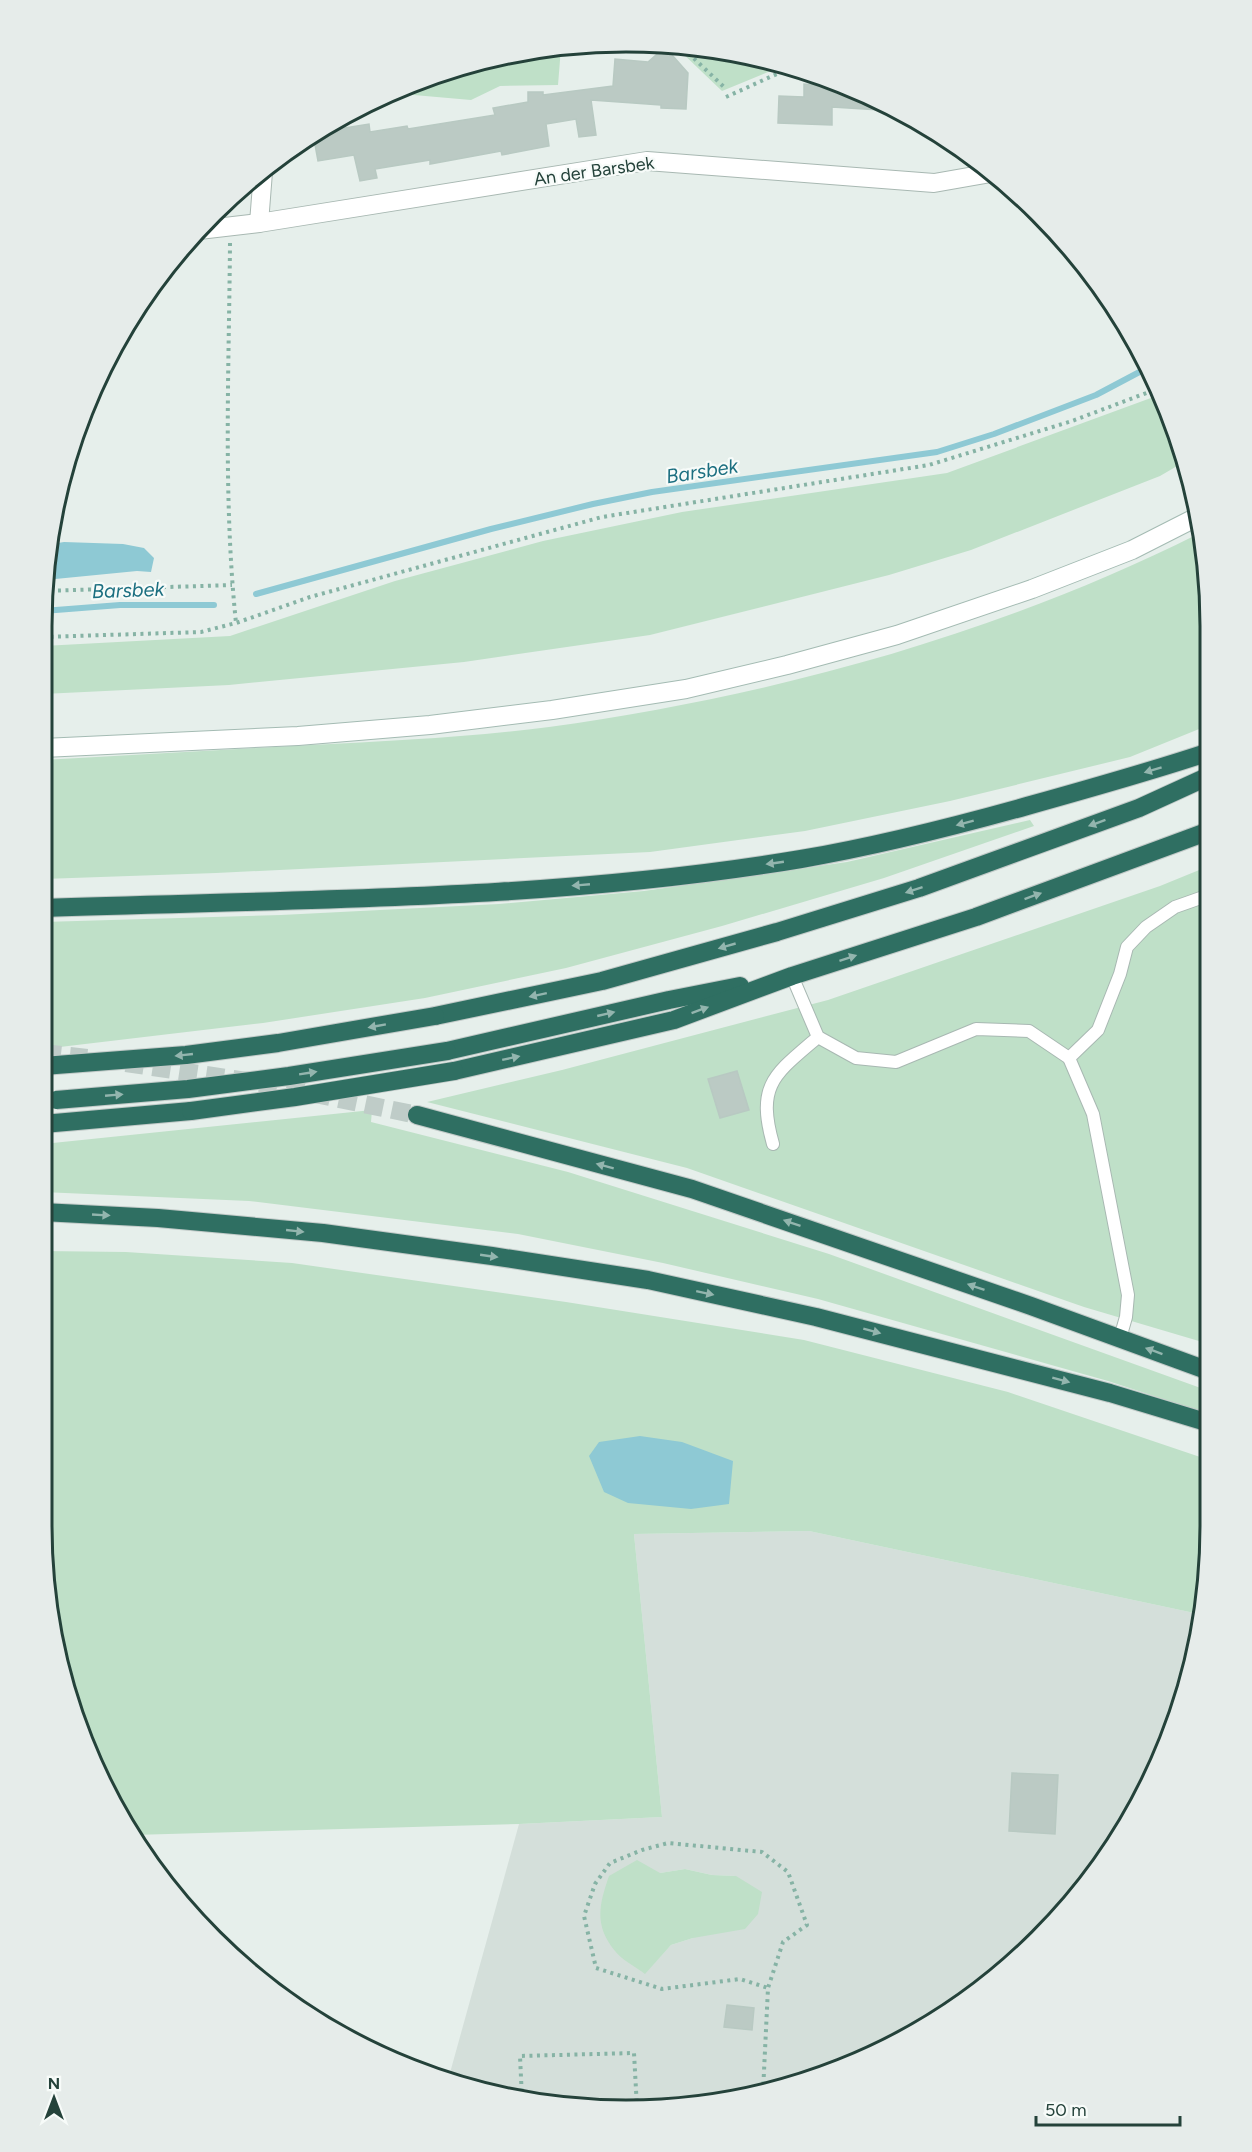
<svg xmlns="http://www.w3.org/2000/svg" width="1252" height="2152" font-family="Figtree,sans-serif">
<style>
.built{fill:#d4dfda;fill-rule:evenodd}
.green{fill:#bfe0c8}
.water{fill:#8ec9d4}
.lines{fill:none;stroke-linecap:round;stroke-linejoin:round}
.stream{stroke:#8ec9d4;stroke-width:6}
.building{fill:#bbcac4;stroke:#b8c9c2;stroke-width:1.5}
.highway-tunnel{stroke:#bfccc8;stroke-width:18;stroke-dasharray:18 9;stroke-linecap:butt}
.lane-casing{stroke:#a8b8b2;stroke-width:14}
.street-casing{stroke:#a8b8b2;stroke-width:20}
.secondary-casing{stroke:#a4bbb3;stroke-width:20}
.highway-casing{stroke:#c2cac8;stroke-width:20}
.path{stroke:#86b3a5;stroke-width:4;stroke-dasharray:3 4.5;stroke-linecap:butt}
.lane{stroke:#fff;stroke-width:12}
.street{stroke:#fff;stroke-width:18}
.secondary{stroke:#fff;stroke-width:18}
.highway{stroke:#2f6f62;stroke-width:18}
.highway-bridge-casing{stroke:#c2cac8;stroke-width:20;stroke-linecap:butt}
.highway-bridge{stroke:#2f6f62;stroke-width:18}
.oneway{fill:#93b5ae}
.labels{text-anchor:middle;stroke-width:4.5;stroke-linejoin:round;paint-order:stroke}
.street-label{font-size:18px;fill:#24423a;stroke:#f7fbf9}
.water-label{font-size:20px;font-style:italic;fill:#1c6f80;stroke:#f7fbf9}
.rim{fill:none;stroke:#24423a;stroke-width:3}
</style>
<rect width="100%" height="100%" fill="#e6efeb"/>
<path class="built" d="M809,1531l390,83 -20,100 -67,136 -101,115 -93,67 -69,34 -109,33 -76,10 -114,-4 -75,-15 -27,-10 71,-256 143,-7 -28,-283zM685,1869l27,6 24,1 -43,62 -22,7 -26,28 15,-100z"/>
<g class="green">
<polygon points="676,47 740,53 783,66 722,91"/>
<polygon points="561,48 558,85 500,86 471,100 391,93 402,87 512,53"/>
<polygon points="1159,395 1179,439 1184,462 1160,476 971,550 889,575 650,635 464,662 229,685 43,694 43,646 230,636 395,581 543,541 682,512 947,473"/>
<path d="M1198,534l11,53v138l-79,32 -180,44 -145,30 -155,21 -434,21 -173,6v-119c89,-5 179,-10 268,-15 79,-4 159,-8 238,-18 224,-31 447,-92 649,-193z"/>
<polygon points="1030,820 1034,826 884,878 722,926 566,968 425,998 263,1023 43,1049 43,922 281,915 499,904 644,891 847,862"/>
<polygon points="1209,866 1209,1344 1084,1307 687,1168 427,1102 562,1070 828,1000 1160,886"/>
<polygon points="372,1110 371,1122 568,1172 829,1254 1209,1391 1209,1414 1108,1381 818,1299 663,1263 518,1234 249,1201 42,1192 43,1144"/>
<polygon points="42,1251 126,1252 292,1263 566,1302 804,1340 1008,1392 1209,1460 1209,1565 1199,1614 809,1531 634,1534 662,1817 519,1824 133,1835 102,1785 73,1713 42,1526"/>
<path d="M637,1860l23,13 25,-4 27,6 24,1 26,16 -4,22 -13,15 -52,9 -22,7 -26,29c-9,-7 -23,-14 -30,-23 -21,-26 -16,-46 -6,-75z"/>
</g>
<g class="water">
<polygon points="64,542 123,544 144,548 154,558 151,572 137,571 45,580 52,544"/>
<polygon points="640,1436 682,1442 733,1461 729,1504 691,1509 628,1503 604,1492 589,1456 599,1442"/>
</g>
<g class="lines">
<g class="stream">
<polyline points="256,594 491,529 593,504 652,492 937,452 994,434 1096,395 1147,368"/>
<polyline points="43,611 120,605 214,605"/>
</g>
</g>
<g class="building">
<polygon points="665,47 688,73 686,109 661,108 661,105 591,100 596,135 579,137 576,119 546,124 549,146 502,155 501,151 430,164 430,160 375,169 377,178 360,181 354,155 318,161 313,134 331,125 332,130 369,124 370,132 407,126 408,129 495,115 493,108 528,102 528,92 543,92 543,95 613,86 615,59 648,62"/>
<polygon points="817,77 849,86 896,111 832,107 832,125 778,123 779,96 804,97 804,84 817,85"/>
<polygon points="737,1071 749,1110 720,1118 708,1079"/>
<polygon points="1012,1773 1058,1775 1055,1834 1009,1831"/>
<polygon points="727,2005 754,2008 752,2030 724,2027"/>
</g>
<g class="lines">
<g class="highway-tunnel">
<polyline points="43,1053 87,1058"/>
<polyline points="126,1063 267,1084 417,1115"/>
</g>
<g class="lane-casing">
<g id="lane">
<polyline points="792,976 818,1037 856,1058 896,1062 976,1029 1029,1031 1069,1058"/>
<path d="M773,1144c-17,-60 2,-70 45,-107"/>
<polyline points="1120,1338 1126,1317 1128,1295 1093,1114 1069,1058 1098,1030 1120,974 1127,947 1146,927 1175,907 1209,895"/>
</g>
</g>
<g class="street-casing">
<g id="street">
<polyline points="259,223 263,172"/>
<polyline points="199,230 259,223 647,161 934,183 991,173"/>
</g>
</g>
<g class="secondary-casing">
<polyline id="secondary" points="43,748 298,736 430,725 552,710 686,689 787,665 897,635 1032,589 1132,550 1195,518"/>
</g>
<g class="highway-casing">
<g id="highway">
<path d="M43,908c253,-9 508,-7 758,-49 76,-13 151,-32 226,-53 61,-17 122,-34 182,-54"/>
<polyline points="435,1016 602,981 777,932 919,888 1139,808 1209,776"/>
<polyline points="447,1051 669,1000 740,986"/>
<polyline points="454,1071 674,1020 792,976 976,917 1209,831"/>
<polyline points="417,1115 692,1189 1031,1306 1209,1371"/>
<polyline points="43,1124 191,1111"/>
<polyline points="42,1212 158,1218 323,1233 492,1256 648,1280 816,1317 1110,1393 1209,1423"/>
</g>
</g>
<g class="path">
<polyline points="683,48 724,87"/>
<polyline points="726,97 790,68"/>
<path d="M230,243c-1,127 -7,255 6,380"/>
<polyline points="43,591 232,585"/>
<polyline points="43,637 201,632 236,623 310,597 602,517 929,465 1072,421 1157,389"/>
<polyline points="763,2092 768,1988 783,1942 807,1925 788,1872 762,1852 668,1843 642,1850 610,1863 595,1884 584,1916 596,1968 662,1989 740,1979 768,1988"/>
<polyline points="522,2099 520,2056 634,2053 637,2108"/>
</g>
<use href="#lane" class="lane"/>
<use href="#street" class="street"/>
<use href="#secondary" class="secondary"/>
<use href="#highway" class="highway"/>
<g class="highway-bridge-casing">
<g id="highway-bridge">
<polyline points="43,1066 186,1055 278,1043 435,1016"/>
<polyline points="56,1100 188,1089 289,1076 447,1051"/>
<polyline points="191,1111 295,1097 454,1071"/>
</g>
</g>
<use href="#highway-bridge" class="highway-bridge"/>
</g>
<defs><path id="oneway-solid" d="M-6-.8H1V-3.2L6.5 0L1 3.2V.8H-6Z" transform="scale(1.5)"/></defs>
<g class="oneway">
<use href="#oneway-solid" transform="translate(1153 770) rotate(163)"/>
<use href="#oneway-solid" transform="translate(965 823) rotate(165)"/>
<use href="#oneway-solid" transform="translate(1097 823) rotate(160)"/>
<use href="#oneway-solid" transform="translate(775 863) rotate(172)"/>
<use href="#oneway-solid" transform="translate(581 885) rotate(175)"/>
<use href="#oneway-solid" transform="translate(914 890) rotate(162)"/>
<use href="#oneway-solid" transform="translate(1033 896) rotate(-20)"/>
<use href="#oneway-solid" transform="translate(727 946) rotate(164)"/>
<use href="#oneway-solid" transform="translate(848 958) rotate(-18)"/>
<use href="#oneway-solid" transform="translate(538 995) rotate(168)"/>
<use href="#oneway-solid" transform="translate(700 1010) rotate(-20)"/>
<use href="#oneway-solid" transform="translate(606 1014) rotate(-13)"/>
<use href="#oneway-solid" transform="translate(377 1026) rotate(170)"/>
<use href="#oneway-solid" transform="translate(184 1055) rotate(174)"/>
<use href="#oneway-solid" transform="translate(511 1058) rotate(-12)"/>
<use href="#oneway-solid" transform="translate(308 1073) rotate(-9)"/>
<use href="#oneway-solid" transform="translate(114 1095) rotate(-5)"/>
<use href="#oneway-solid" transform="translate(605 1166) rotate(-165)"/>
<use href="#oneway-solid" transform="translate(101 1215) rotate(3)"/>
<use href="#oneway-solid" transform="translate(792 1223) rotate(-161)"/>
<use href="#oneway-solid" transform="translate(295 1231) rotate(6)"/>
<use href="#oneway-solid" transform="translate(489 1256) rotate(8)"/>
<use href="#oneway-solid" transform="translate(976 1287) rotate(-161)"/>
<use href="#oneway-solid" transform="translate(705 1293) rotate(12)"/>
<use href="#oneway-solid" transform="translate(872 1331) rotate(15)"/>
<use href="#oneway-solid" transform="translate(1154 1351) rotate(-160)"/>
<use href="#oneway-solid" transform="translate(1061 1380) rotate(15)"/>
</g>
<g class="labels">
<g class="street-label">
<text transform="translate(594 171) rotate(-8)" y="6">An der Barsbek</text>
</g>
<g class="water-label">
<text transform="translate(702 471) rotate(-9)" y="7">Barsbek</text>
<text transform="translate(128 590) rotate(-2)" y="7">Barsbek</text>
</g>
</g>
<path d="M0 0H1252V2152H0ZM626 52H626A574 574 0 0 1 1200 626V1526A574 574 0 0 1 626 2100H626A574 574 0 0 1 52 1526V626A574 574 0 0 1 626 52Z" fill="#e6ecea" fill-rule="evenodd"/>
<path class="rim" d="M626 52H626A574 574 0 0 1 1200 626V1526A574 574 0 0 1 626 2100H626A574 574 0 0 1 52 1526V626A574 574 0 0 1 626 52Z"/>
<g transform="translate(54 2098)" stroke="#f7fbf9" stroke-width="4.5" paint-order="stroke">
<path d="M0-4.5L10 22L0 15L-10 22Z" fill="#24423a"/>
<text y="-9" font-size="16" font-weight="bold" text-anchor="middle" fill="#24423a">N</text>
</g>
<path d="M1036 2116v9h144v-9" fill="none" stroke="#24423a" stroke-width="3"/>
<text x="1045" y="2116" font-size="18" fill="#24423a" stroke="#f7fbf9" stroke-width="4.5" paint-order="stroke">50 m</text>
</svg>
